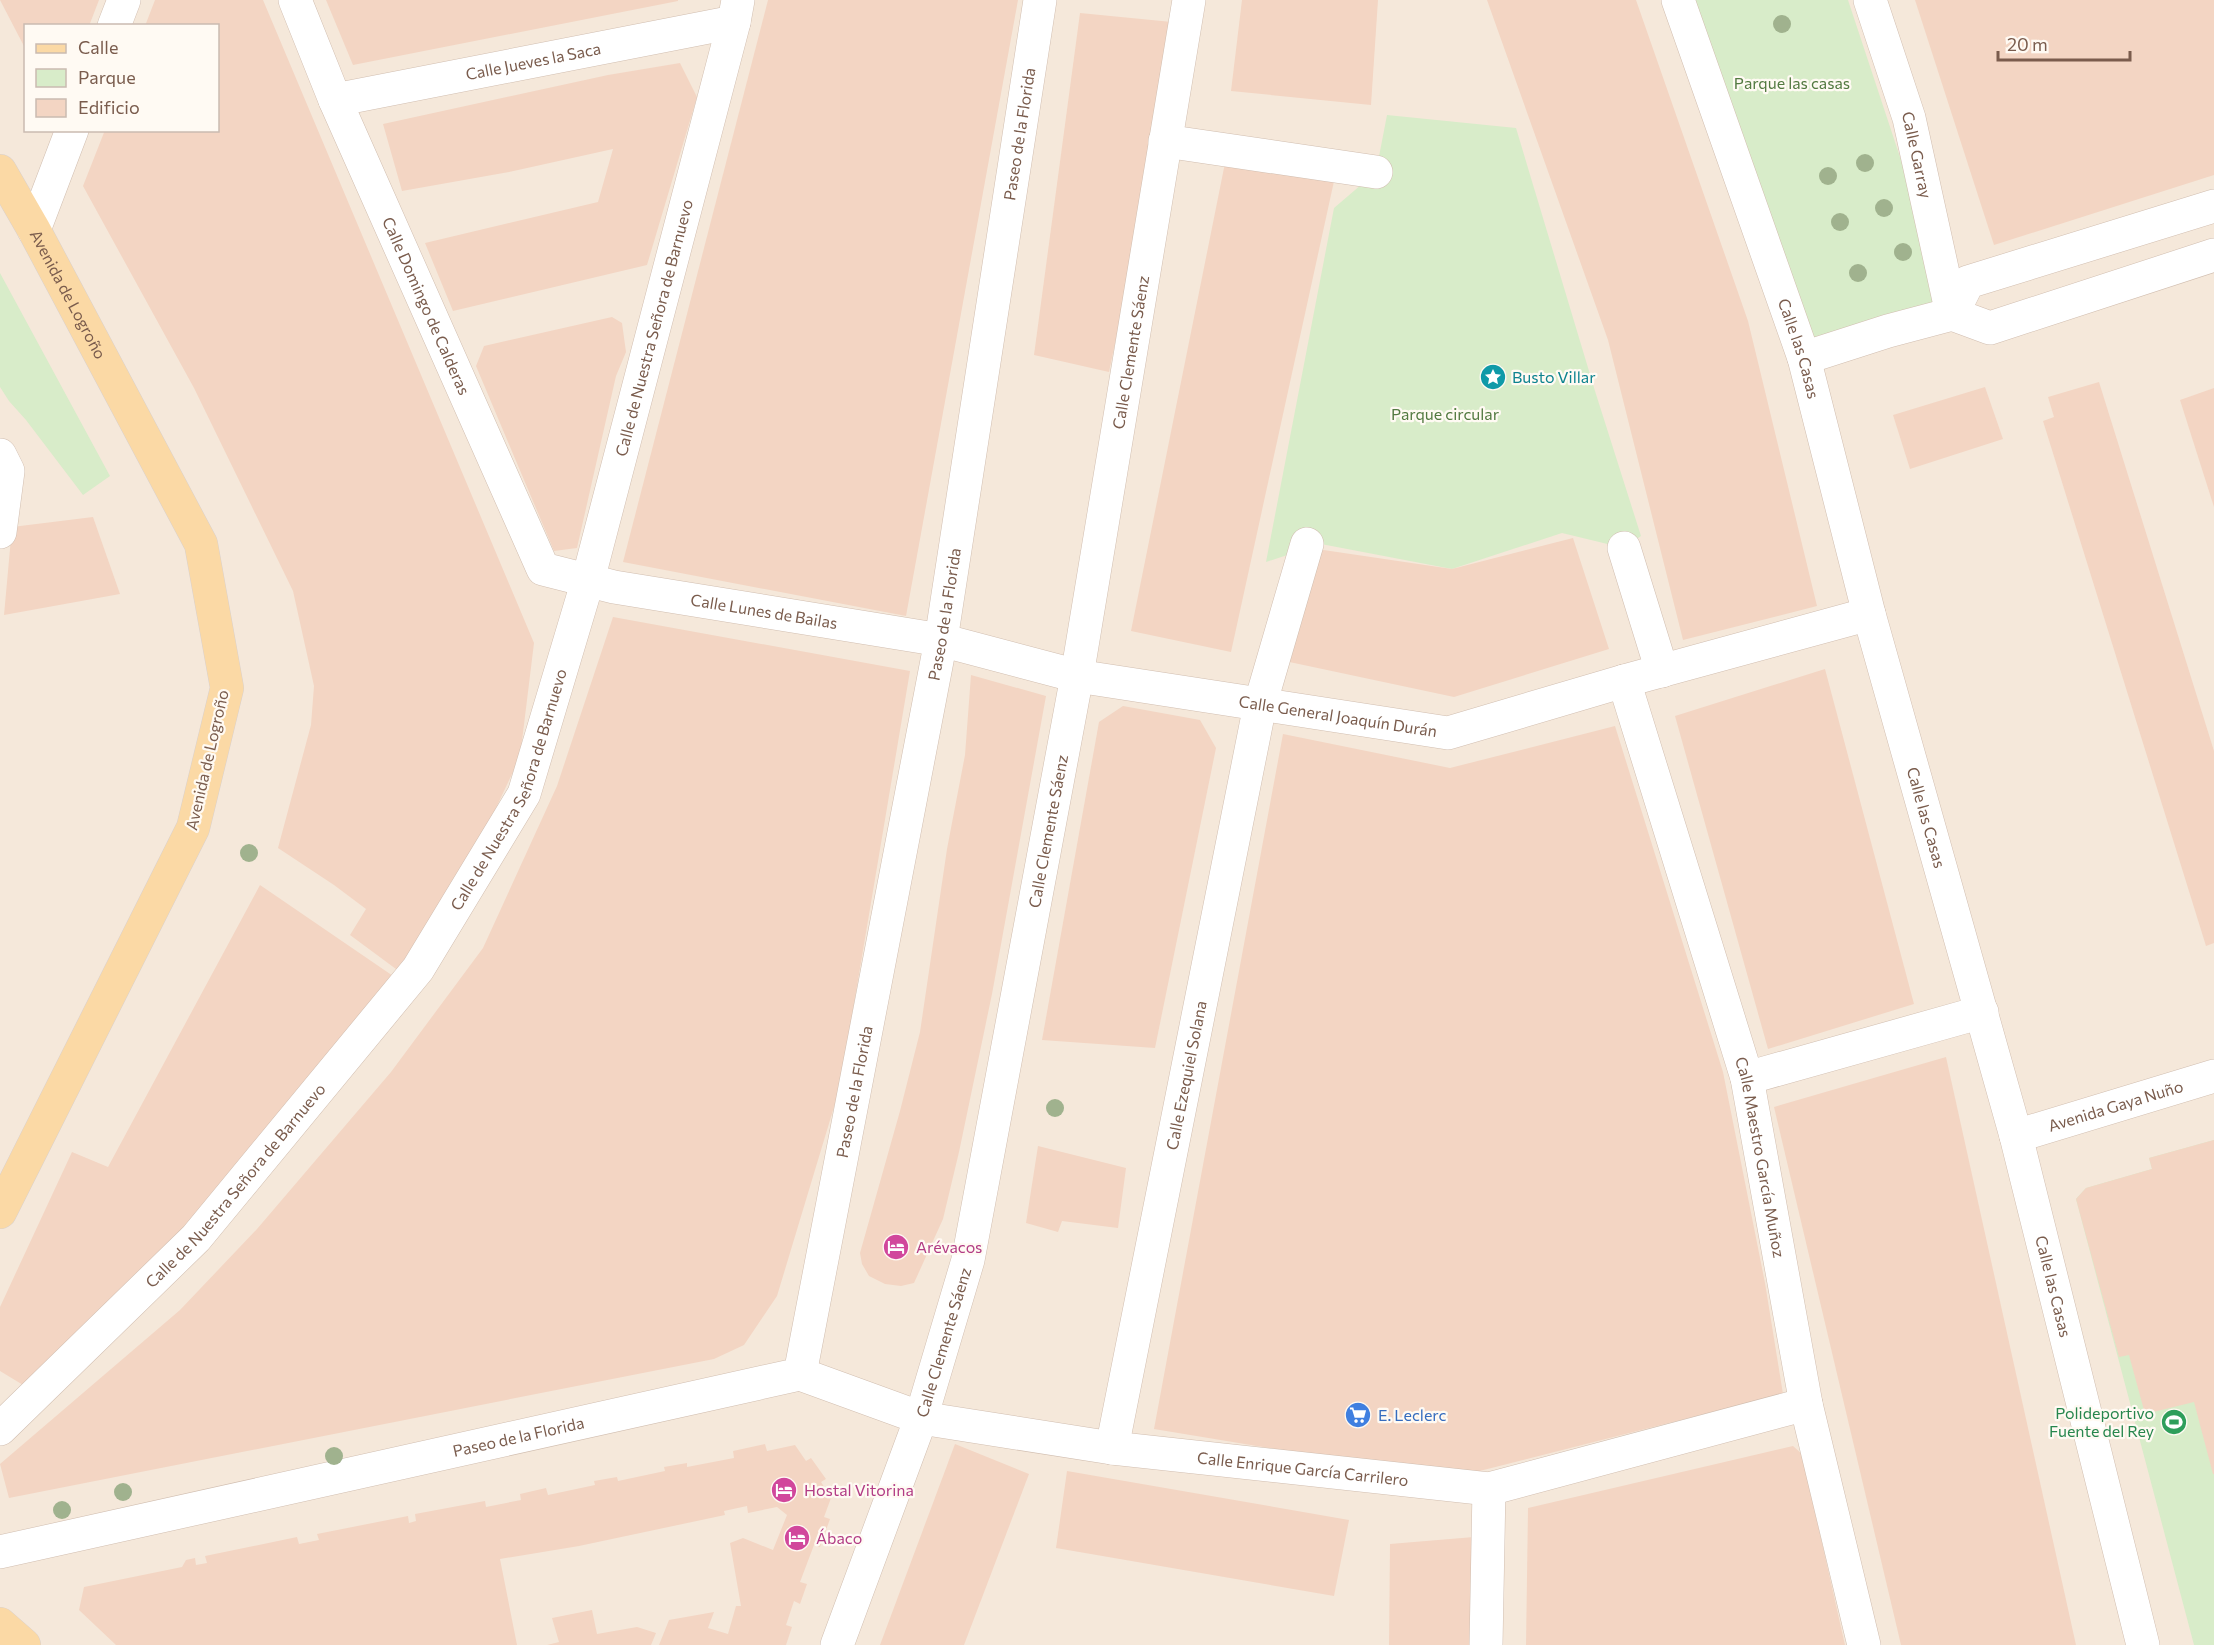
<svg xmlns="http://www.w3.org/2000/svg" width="2214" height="1645" font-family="Commissioner,sans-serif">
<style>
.residential{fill:#f5e8da;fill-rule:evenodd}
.green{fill:#d8ecc9}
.building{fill:#f3d5c3}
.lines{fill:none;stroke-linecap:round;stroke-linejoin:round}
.minor-casing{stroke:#d1beb0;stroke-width:34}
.major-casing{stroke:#dad1cd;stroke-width:34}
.minor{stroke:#fff;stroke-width:33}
.major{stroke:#fbd9a5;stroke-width:33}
.tree{fill:#a0b28e}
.labels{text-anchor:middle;stroke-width:4.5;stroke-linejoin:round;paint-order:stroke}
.street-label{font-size:16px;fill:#7a5c4d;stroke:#fffaf3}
.park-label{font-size:16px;fill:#537a41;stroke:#fffaf3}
.culture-label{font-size:16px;fill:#0d838f;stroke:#fffaf3;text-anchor:start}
.hotel-label{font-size:16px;fill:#b23c85;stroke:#fffaf3;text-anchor:start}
.leisure-label{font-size:16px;fill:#27864d;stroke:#fffaf3;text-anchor:end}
.shop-label{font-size:16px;fill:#366cbe;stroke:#fffaf3;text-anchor:start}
</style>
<rect width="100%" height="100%" fill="#fdf6ec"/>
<path class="residential" d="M0,0h2214v1645h-2214zM26,26h192v104h-192z"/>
<g class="green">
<polygon points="1678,0 1848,0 1952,314 1804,358"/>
<polygon points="1387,115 1516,128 1595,391 1641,536 1624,548 1562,533 1452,569 1321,544 1266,562 1334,208 1376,172"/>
<polygon points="0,273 110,476 83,495 26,420 9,401 0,387"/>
<polygon points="2214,1140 2214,1645 2194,1645 2076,1199 2086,1188 2152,1169 2149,1158"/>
</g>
<g class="building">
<polygon points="0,0 99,0 89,26 26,26 26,50"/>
<polygon points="155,0 263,0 534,643 520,757 447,912 400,972 350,935 366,909 334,885 278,848 311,725 314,686 293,591 194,388 83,186 105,130 218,130 218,26 145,26"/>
<polygon points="326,0 678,0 678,1 353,65"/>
<polygon points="768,0 1018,0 906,616 623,562"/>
<polygon points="1242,0 1378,0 1371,105 1231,91"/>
<polygon points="1487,0 1636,0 1748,321 1817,606 1683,640 1608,340"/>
<polygon points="1915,0 2214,0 2214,175 1994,245"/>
<polygon points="1080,13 1182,23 1109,372 1034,355"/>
<polygon points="680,63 697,97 647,265 453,311 425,243 598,202 613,149 509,172 402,191 383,124 608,75"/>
<polygon points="1226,158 1336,172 1231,652 1131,631"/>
<polygon points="612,317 622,323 626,352 616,376 577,548 554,551 476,366 484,346"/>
<polygon points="2099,382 2214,751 2214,943 2206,946 2043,421 2054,417 2048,397"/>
<polygon points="1985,387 2003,439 1910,469 1893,415"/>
<polygon points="2214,388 2214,507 2180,400"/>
<polygon points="93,517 120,594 4,615 12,527"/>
<polygon points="1573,538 1609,649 1454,697 1280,660 1310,548 1452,569"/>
<polygon points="613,617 910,671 840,1087 777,1296 744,1345 714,1359 9,1498 0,1464 180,1310 257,1229 391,1072 483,948 557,786"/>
<polygon points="1825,669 1914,1004 1768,1049 1675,716"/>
<polygon points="971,675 1046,696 992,994 959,1152 943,1219 914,1283 901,1286 885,1284 869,1276 862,1264 860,1253 900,1111 920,1032 947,849 965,755"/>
<polygon points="1123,706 1200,720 1216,748 1155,1048 1042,1040 1099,722"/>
<polygon points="1615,726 1723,1072 1765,1283 1783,1394 1452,1478 1154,1429 1283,734 1450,768"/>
<polygon points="260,885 396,978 316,1088 33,1391 0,1371 0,1307 72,1152 108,1167"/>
<polygon points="1946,1057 2076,1645 1901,1645 1774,1107"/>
<polygon points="2214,1140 2214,1474 2213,1474 2194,1402 2145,1414 2129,1355 2119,1357 2076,1199 2086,1188 2152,1169 2149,1158"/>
<polygon points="1038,1146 1126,1168 1118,1228 1062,1221 1058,1232 1026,1223"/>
<polygon points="765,1444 767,1451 795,1445 806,1461 811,1458 826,1479 821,1482 831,1498 824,1517 830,1519 820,1547 814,1545 800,1582 807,1584 800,1604 794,1601 786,1625 792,1627 786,1645 659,1645 669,1620 714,1612 708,1628 728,1634 736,1606 741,1606 730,1543 743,1538 773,1550 787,1515 777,1507 748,1513 747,1506 724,1511 725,1515 579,1546 500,1559 517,1645 116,1645 79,1610 84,1587 182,1567 186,1560 195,1558 196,1565 207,1563 205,1556 297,1537 299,1544 319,1540 317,1534 408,1516 409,1523 416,1521 415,1514 485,1501 486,1507 521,1500 520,1494 546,1488 548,1495 595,1485 594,1481 617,1477 618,1481 665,1471 664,1467 687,1463 687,1467 734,1458 733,1451"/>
<polygon points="955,1444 1029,1474 964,1645 880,1645"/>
<polygon points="1793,1446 1802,1454 1845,1645 1526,1645 1528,1508"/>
<polygon points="1067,1471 1349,1520 1334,1596 1056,1548"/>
<polygon points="1474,1537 1471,1645 1389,1645 1390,1544"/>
<polygon points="592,1610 597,1634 637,1627 656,1633 651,1645 547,1645 559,1642 552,1618"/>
</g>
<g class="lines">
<g class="minor-casing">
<g id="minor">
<path id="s1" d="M295,0l40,100 208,469 71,18 327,53 136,36 371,57 176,-52 245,-67"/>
<path id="s2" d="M1678,0l126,358 65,256 147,522 127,509"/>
<path id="s3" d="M1870,0l39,118 43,196"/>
<polyline points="114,26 124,0"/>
<path id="s4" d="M335,100l399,-78"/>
<polyline points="1165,141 1376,172"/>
<polyline points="34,230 72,130"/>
<polyline points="1952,314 1968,282 2214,206"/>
<polyline points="1804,358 1888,331 1952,314 1990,328 2214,255"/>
<polyline points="0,455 8,471 0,532"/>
<polyline points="1624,548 1662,671"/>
<path id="s5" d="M1624,681l123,397 59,326 58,241"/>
<polyline points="1747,1078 1982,1012"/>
<path id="s6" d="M2016,1136l198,-60"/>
<path id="s7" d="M800,1374l121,44 191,30 377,41 317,-85"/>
<path id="s8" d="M0,1429l196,-191 222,-269 106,-175 64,-214 146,-558 4,-22"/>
<path id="s9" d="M1112,1448l148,-743 47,-161"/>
<path id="s10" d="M0,1552l800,-178 141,-734 99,-640"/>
<path id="s11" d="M837,1645l84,-227 47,-158 109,-584 112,-676"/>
<polyline points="1486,1645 1489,1489"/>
</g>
</g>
<g class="major-casing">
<g id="major">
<path id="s12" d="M0,171l34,59 167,314 26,144 -34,140 -193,384"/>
<polyline points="0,1624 24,1645"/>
</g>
</g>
<use href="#minor" class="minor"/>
<use href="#major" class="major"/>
</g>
<g class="tree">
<circle cx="1782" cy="24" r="9"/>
<circle cx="1865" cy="163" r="9"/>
<circle cx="1828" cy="176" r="9"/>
<circle cx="1884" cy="208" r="9"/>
<circle cx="1840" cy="222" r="9"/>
<circle cx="1903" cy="252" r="9"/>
<circle cx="1858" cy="273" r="9"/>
<circle cx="249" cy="853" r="9"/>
<circle cx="1055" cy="1108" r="9"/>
<circle cx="334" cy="1456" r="9"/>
<circle cx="123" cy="1492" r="9"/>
<circle cx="62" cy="1510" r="9"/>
</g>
<defs>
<g id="sight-disc" transform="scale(1.35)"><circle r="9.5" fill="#0f9aa8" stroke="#fffaf3"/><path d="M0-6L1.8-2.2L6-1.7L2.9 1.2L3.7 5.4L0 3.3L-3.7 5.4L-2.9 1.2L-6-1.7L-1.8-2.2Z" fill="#fff"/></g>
<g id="hotel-disc" transform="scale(1.35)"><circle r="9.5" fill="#d1479c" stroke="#fffaf3"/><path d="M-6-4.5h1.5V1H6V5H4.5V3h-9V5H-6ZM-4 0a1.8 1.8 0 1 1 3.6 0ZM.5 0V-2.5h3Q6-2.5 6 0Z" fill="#fff"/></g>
<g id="supermarket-disc" transform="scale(1.35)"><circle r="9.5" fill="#3f7fe0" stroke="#fffaf3"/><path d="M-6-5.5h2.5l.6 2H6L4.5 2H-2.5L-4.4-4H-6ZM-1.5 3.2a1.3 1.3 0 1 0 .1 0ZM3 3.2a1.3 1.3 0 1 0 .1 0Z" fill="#fff"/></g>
<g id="stadium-disc" transform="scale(1.35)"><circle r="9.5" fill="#2e9e5b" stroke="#fffaf3"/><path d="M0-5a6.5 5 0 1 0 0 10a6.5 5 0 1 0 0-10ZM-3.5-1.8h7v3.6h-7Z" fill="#fff"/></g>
</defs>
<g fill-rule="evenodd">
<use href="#sight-disc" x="1493" y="377"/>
<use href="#hotel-disc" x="896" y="1247"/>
<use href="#supermarket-disc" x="1358" y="1415"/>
<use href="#stadium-disc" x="2174" y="1422"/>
<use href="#hotel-disc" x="784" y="1490"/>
<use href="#hotel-disc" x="797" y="1538"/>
</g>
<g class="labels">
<g class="street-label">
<text dy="6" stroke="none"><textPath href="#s4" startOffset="202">Calle Jueves la Saca</textPath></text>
<text dy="6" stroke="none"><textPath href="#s10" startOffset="2079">Paseo de la Florida</textPath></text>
<text dy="6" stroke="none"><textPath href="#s3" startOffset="162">Calle Garray</textPath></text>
<text dy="6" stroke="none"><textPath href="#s12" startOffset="141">Avenida de Logroño</textPath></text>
<text dy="6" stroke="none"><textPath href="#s1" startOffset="333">Calle Domingo de Calderas</textPath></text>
<text dy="6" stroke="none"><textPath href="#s8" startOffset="1311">Calle de Nuestra Señora de Barnuevo</textPath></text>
<text dy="6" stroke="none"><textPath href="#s2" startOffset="369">Calle las Casas</textPath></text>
<text dy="6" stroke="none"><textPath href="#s11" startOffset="1329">Calle Clemente Sáenz</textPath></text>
<text dy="6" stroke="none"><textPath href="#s1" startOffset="846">Calle Lunes de Bailas</textPath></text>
<text dy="6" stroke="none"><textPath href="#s10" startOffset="1593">Paseo de la Florida</textPath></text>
<text dy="6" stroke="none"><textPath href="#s1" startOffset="1430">Calle General Joaquín Durán</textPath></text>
<text transform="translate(207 760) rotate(-77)" y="6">Avenida de Logroño</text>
<text dy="6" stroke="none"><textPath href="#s8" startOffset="825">Calle de Nuestra Señora de Barnuevo</textPath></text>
<text dy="6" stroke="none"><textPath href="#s2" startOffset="855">Calle las Casas</textPath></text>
<text dy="6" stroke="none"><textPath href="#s11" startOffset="843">Calle Clemente Sáenz</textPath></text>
<text dy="6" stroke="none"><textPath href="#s9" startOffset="380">Calle Ezequiel Solana</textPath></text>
<text dy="6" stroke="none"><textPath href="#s10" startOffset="1107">Paseo de la Florida</textPath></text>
<text dy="6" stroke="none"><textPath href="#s6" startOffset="104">Avenida Gaya Nuño</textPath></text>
<text dy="6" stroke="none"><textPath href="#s5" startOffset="496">Calle Maestro García Muñoz</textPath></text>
<text dy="6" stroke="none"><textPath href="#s8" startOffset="339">Calle de Nuestra Señora de Barnuevo</textPath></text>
<text dy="6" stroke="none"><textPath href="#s2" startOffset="1341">Calle las Casas</textPath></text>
<text dy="6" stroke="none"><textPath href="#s11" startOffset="321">Calle Clemente Sáenz</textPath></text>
<text dy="6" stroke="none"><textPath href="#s10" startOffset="531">Paseo de la Florida</textPath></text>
<text dy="6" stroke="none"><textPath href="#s7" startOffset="514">Calle Enrique García Carrilero</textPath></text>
</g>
<g class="park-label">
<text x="1792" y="89">Parque las casas</text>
<text x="1445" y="420">Parque circular</text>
</g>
<g class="culture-label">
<text x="1512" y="383">Busto Villar</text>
</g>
<g class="hotel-label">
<text x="916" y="1253">Arévacos</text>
<text x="804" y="1496">Hostal Vitorina</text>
<text x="816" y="1544">Ábaco</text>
</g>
<g class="leisure-label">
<text x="2154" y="1419">Polideportivo<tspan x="2154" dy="18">Fuente del Rey</tspan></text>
</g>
<g class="shop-label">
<text x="1378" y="1421">E. Leclerc</text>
</g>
</g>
<rect x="24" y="24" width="195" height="108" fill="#fffaf3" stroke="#cabbb1" stroke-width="1.5"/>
<rect x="36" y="44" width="30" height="9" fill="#fbd9a5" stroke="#cabbb1" stroke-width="1.5"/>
<text x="78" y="54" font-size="18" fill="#7a5c4d">Calle</text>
<rect x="36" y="69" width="30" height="18" fill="#d8ecc9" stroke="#cabbb1" stroke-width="1.5"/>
<text x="78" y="84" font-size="18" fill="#7a5c4d">Parque</text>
<rect x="36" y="99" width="30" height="18" fill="#f3d5c3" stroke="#cabbb1" stroke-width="1.5"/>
<text x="78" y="114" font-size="18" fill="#7a5c4d">Edificio</text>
<path d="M1998 51v9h132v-9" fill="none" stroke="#7a5c4d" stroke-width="3"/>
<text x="2007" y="51" font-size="18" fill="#7a5c4d" stroke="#fffaf3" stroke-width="4.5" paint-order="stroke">20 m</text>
</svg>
